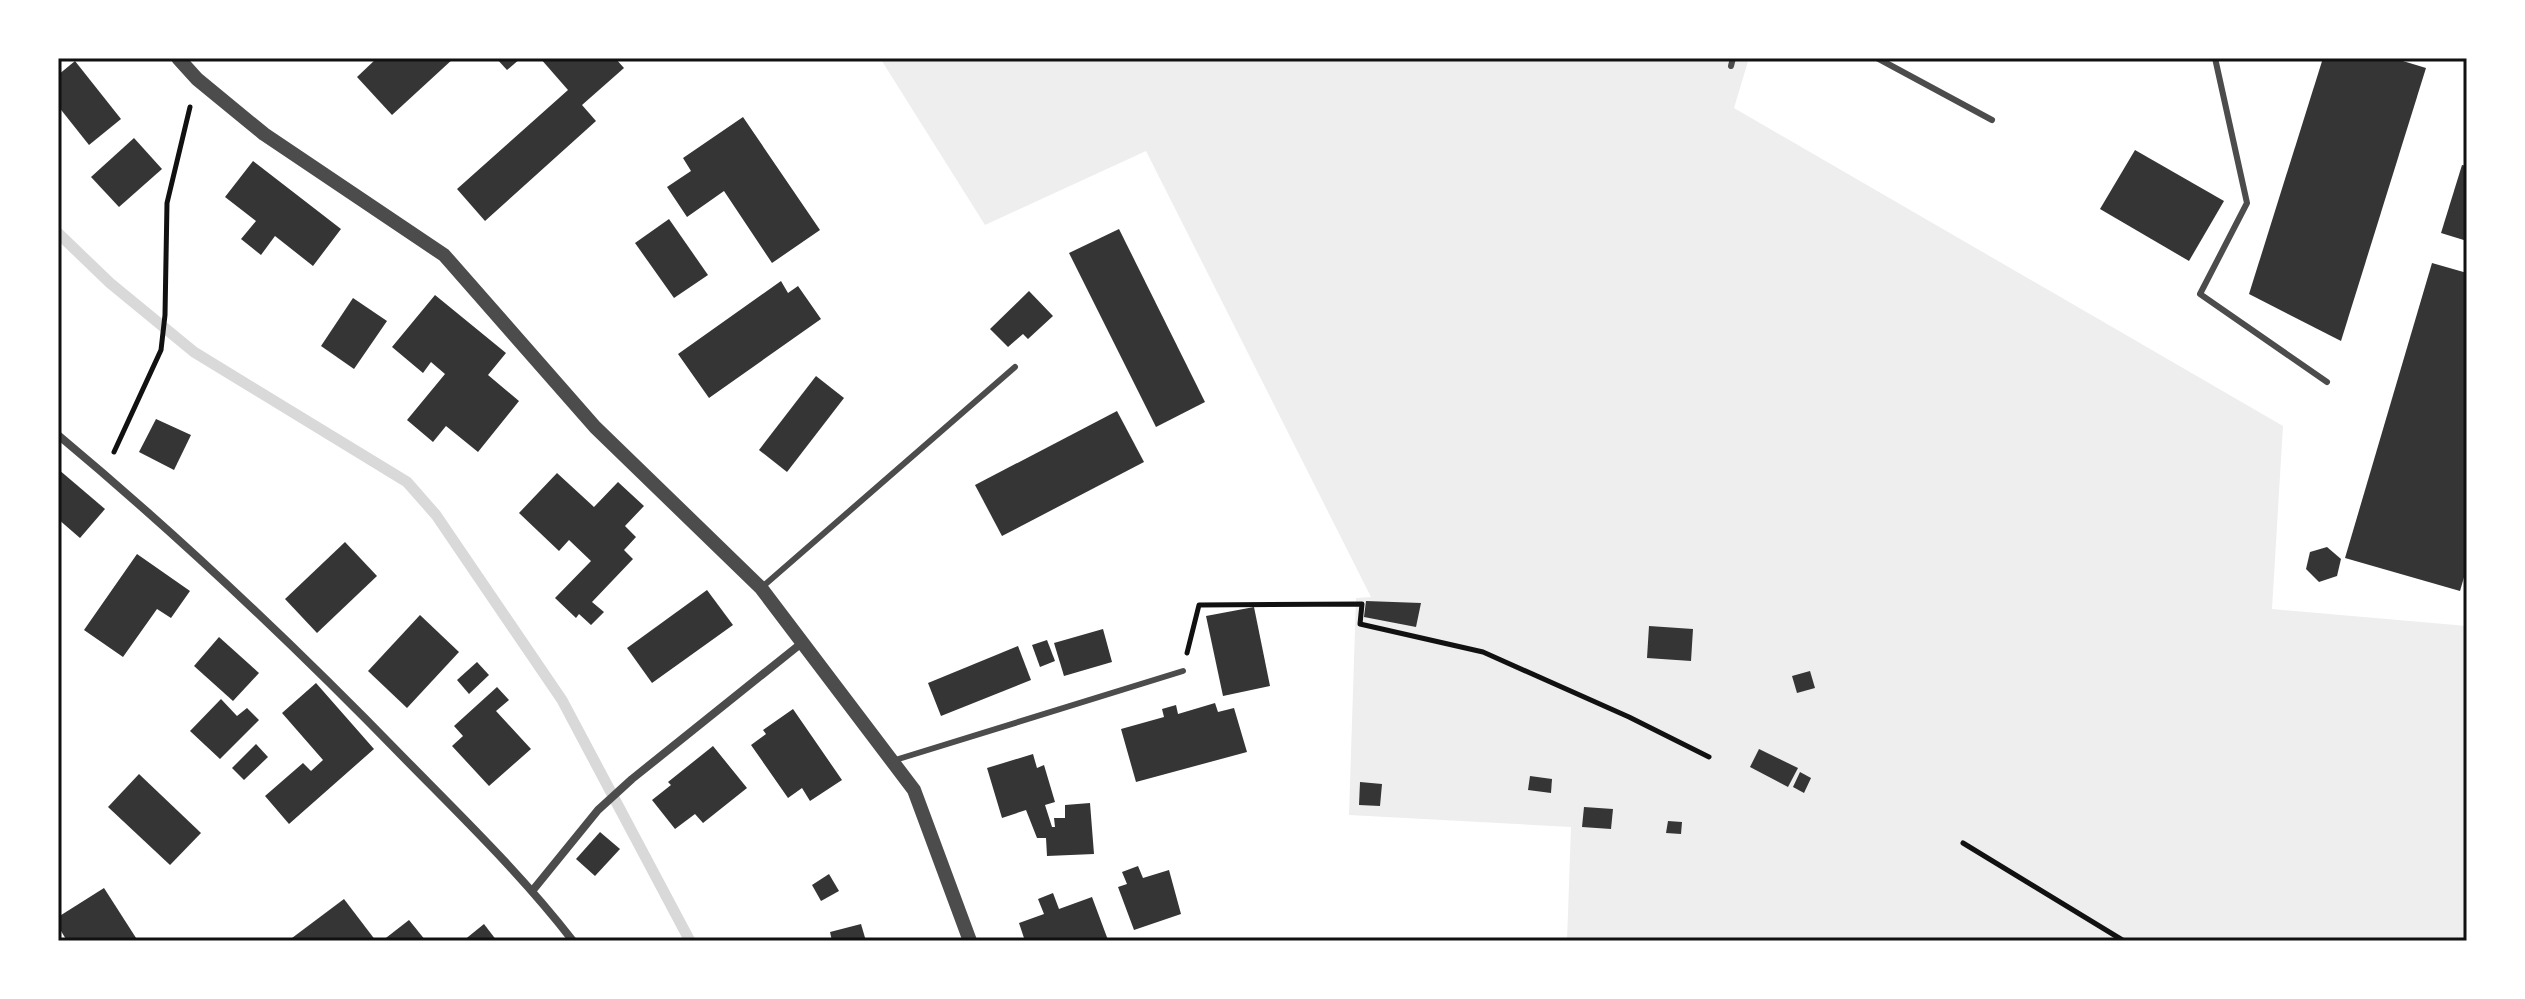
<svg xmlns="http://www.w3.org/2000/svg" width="2525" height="999" font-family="'Archivo Narrow',sans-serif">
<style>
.green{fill:#eee}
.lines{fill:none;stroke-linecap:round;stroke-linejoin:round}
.stream{stroke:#d9d9d9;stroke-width:11}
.building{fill:#353535}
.path{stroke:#111;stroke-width:5}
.service{stroke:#4c4c4c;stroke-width:6}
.minor{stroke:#4c4c4c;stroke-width:8}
.tertiary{stroke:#4c4c4c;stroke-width:14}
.neatline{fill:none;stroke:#111;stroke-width:3}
</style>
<rect width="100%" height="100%" fill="#fff"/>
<polygon class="green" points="880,58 1749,58 1734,108 2283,426 2272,609 2467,626 2467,941 1567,941 1571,827 1349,815 1356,598 1371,597 1146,151 985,225"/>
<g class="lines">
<polyline class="stream" points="58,233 110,283 194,352 407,482 436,515 562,700 690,941"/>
</g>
<g class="building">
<polygon points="377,58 454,58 392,115 357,77"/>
<polygon points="496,58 521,58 507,70"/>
<polygon points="540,58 615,58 624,68 582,105 596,121 485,221 457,189 568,90"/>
<polygon points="2323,58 2393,58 2426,68 2341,341 2249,294"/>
<polygon points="75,61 121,119 89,145 58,106 58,75"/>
<polygon points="743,117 820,230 772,263 724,191 687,217 667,187 691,171 683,158"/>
<polygon points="134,138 162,169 119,207 91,177"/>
<polygon points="2135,150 2224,201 2189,261 2100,209"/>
<polygon points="253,161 341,229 313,266 275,236 261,255 241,239 256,221 225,197"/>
<polygon points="2462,165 2467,166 2467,241 2441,233"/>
<polygon points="669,219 708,275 674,298 635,243"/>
<polygon points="1119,229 1205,402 1156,427 1069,253"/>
<polygon points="2432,263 2467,273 2467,567 2460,591 2345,558"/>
<polygon points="781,281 788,293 798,286 821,319 709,398 678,354"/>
<polygon points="1029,291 1053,316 1028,339 1023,334 1008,347 990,329"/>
<polygon points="435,295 506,353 488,375 519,401 478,452 446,426 433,442 407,420 445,374 431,362 423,373 392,347"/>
<polygon points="353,298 387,321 354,369 321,346"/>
<polygon points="816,376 844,398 787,472 759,450"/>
<polygon points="1117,411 1144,462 1002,536 975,485"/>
<polygon points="156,419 191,435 174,470 139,452"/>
<polygon points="58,469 105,509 80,538 58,519"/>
<polygon points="557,473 594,507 618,482 644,506 625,526 636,537 624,550 633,559 592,602 604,612 591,625 579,614 576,618 555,598 591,561 569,540 559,551 519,513"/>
<polygon points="345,542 377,576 317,633 285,599"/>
<polygon points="2327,547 2341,559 2337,576 2319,582 2306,569 2310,552"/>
<polygon points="137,554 190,591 171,618 157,609 123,657 84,630"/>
<polygon points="707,590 733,625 652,683 627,648"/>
<polygon points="1366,601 1421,603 1416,627 1364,617"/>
<polygon points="1254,607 1270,686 1223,696 1206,616"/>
<polygon points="420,615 459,652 407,708 368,671"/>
<polygon points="1649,626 1693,629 1691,661 1647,658"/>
<polygon points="1103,629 1112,662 1064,676 1054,643"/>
<polygon points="219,637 259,673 233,701 194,666"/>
<polygon points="1047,640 1055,661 1040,667 1032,645"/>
<polygon points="1018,646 1031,680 941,716 928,683"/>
<polygon points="477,662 489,675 469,694 457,680"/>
<polygon points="1810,671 1815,688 1797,693 1792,676"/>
<polygon points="316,683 374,749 289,824 265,796 303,763 311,771 323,760 282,713"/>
<polygon points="497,687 509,700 496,711 531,749 489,786 452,746 463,736 454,726"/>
<polygon points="221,699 237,716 247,708 259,720 220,759 190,731"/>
<polygon points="1215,703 1218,712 1234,708 1247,752 1136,782 1121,729 1164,717 1162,709 1176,705 1178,714"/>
<polygon points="793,709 842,780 810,801 802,788 788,798 751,745 766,734 763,730"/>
<polygon points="256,744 268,757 244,780 232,768"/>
<polygon points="713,746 747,788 703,823 695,814 675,829 652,800 671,785 668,782"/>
<polygon points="1759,749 1798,768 1788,787 1750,767"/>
<polygon points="1033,754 1037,768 1044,765 1055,802 1045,805 1052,827 1055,827 1054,818 1065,818 1065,805 1090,803 1094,854 1047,856 1046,838 1037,838 1026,810 1002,818 987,768"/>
<polygon points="1800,772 1811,778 1804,793 1793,787"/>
<polygon points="139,774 201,833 170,865 108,807"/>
<polygon points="1530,776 1552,779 1551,793 1528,790"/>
<polygon points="1360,782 1382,784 1380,806 1359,805"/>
<polygon points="1584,807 1613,809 1611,829 1582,827"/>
<polygon points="1668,821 1682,822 1681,834 1666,833"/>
<polygon points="600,832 620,849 595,876 576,859"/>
<polygon points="1138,866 1143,878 1169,870 1181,914 1134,930 1118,887 1127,884 1122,872"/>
<polygon points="829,874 839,891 821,901 812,885"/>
<polygon points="104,888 138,941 67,941 58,926 58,917"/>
<polygon points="1053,893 1059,909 1092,897 1108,940 1025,941 1019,923 1044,914 1038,899"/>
<polygon points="344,899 376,941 288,941"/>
<polygon points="409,920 426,941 382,941"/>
<polygon points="484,924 497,941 463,941"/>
<polygon points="861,924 866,941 832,941 830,932"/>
</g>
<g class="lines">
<g class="path">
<polyline points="114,452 161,350 165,315 167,203 190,107"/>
<polyline points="1187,653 1199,605 1362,604 1360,624 1483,652 1629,717 1709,757"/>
<polyline points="1963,843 2124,941"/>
</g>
<g class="service">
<polyline points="1877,58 1992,120"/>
<polyline points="2215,58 2247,203 2200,294 2327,382"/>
<polyline points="1731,66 1733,58"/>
<polyline points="761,588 1015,367"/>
<polyline points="892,761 1183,671"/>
</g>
<g class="minor">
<path d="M58,435c121,101 236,210 346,323 59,60 118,117 169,183"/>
<polyline points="533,890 598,810 632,779 803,642"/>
</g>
<polyline class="tertiary" points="178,58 197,79 264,134 444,255 595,427 761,588 914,790 970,941"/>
</g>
<rect width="2525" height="999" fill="none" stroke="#ffffff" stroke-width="120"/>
<rect x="60" y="60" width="2405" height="879" class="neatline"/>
</svg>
